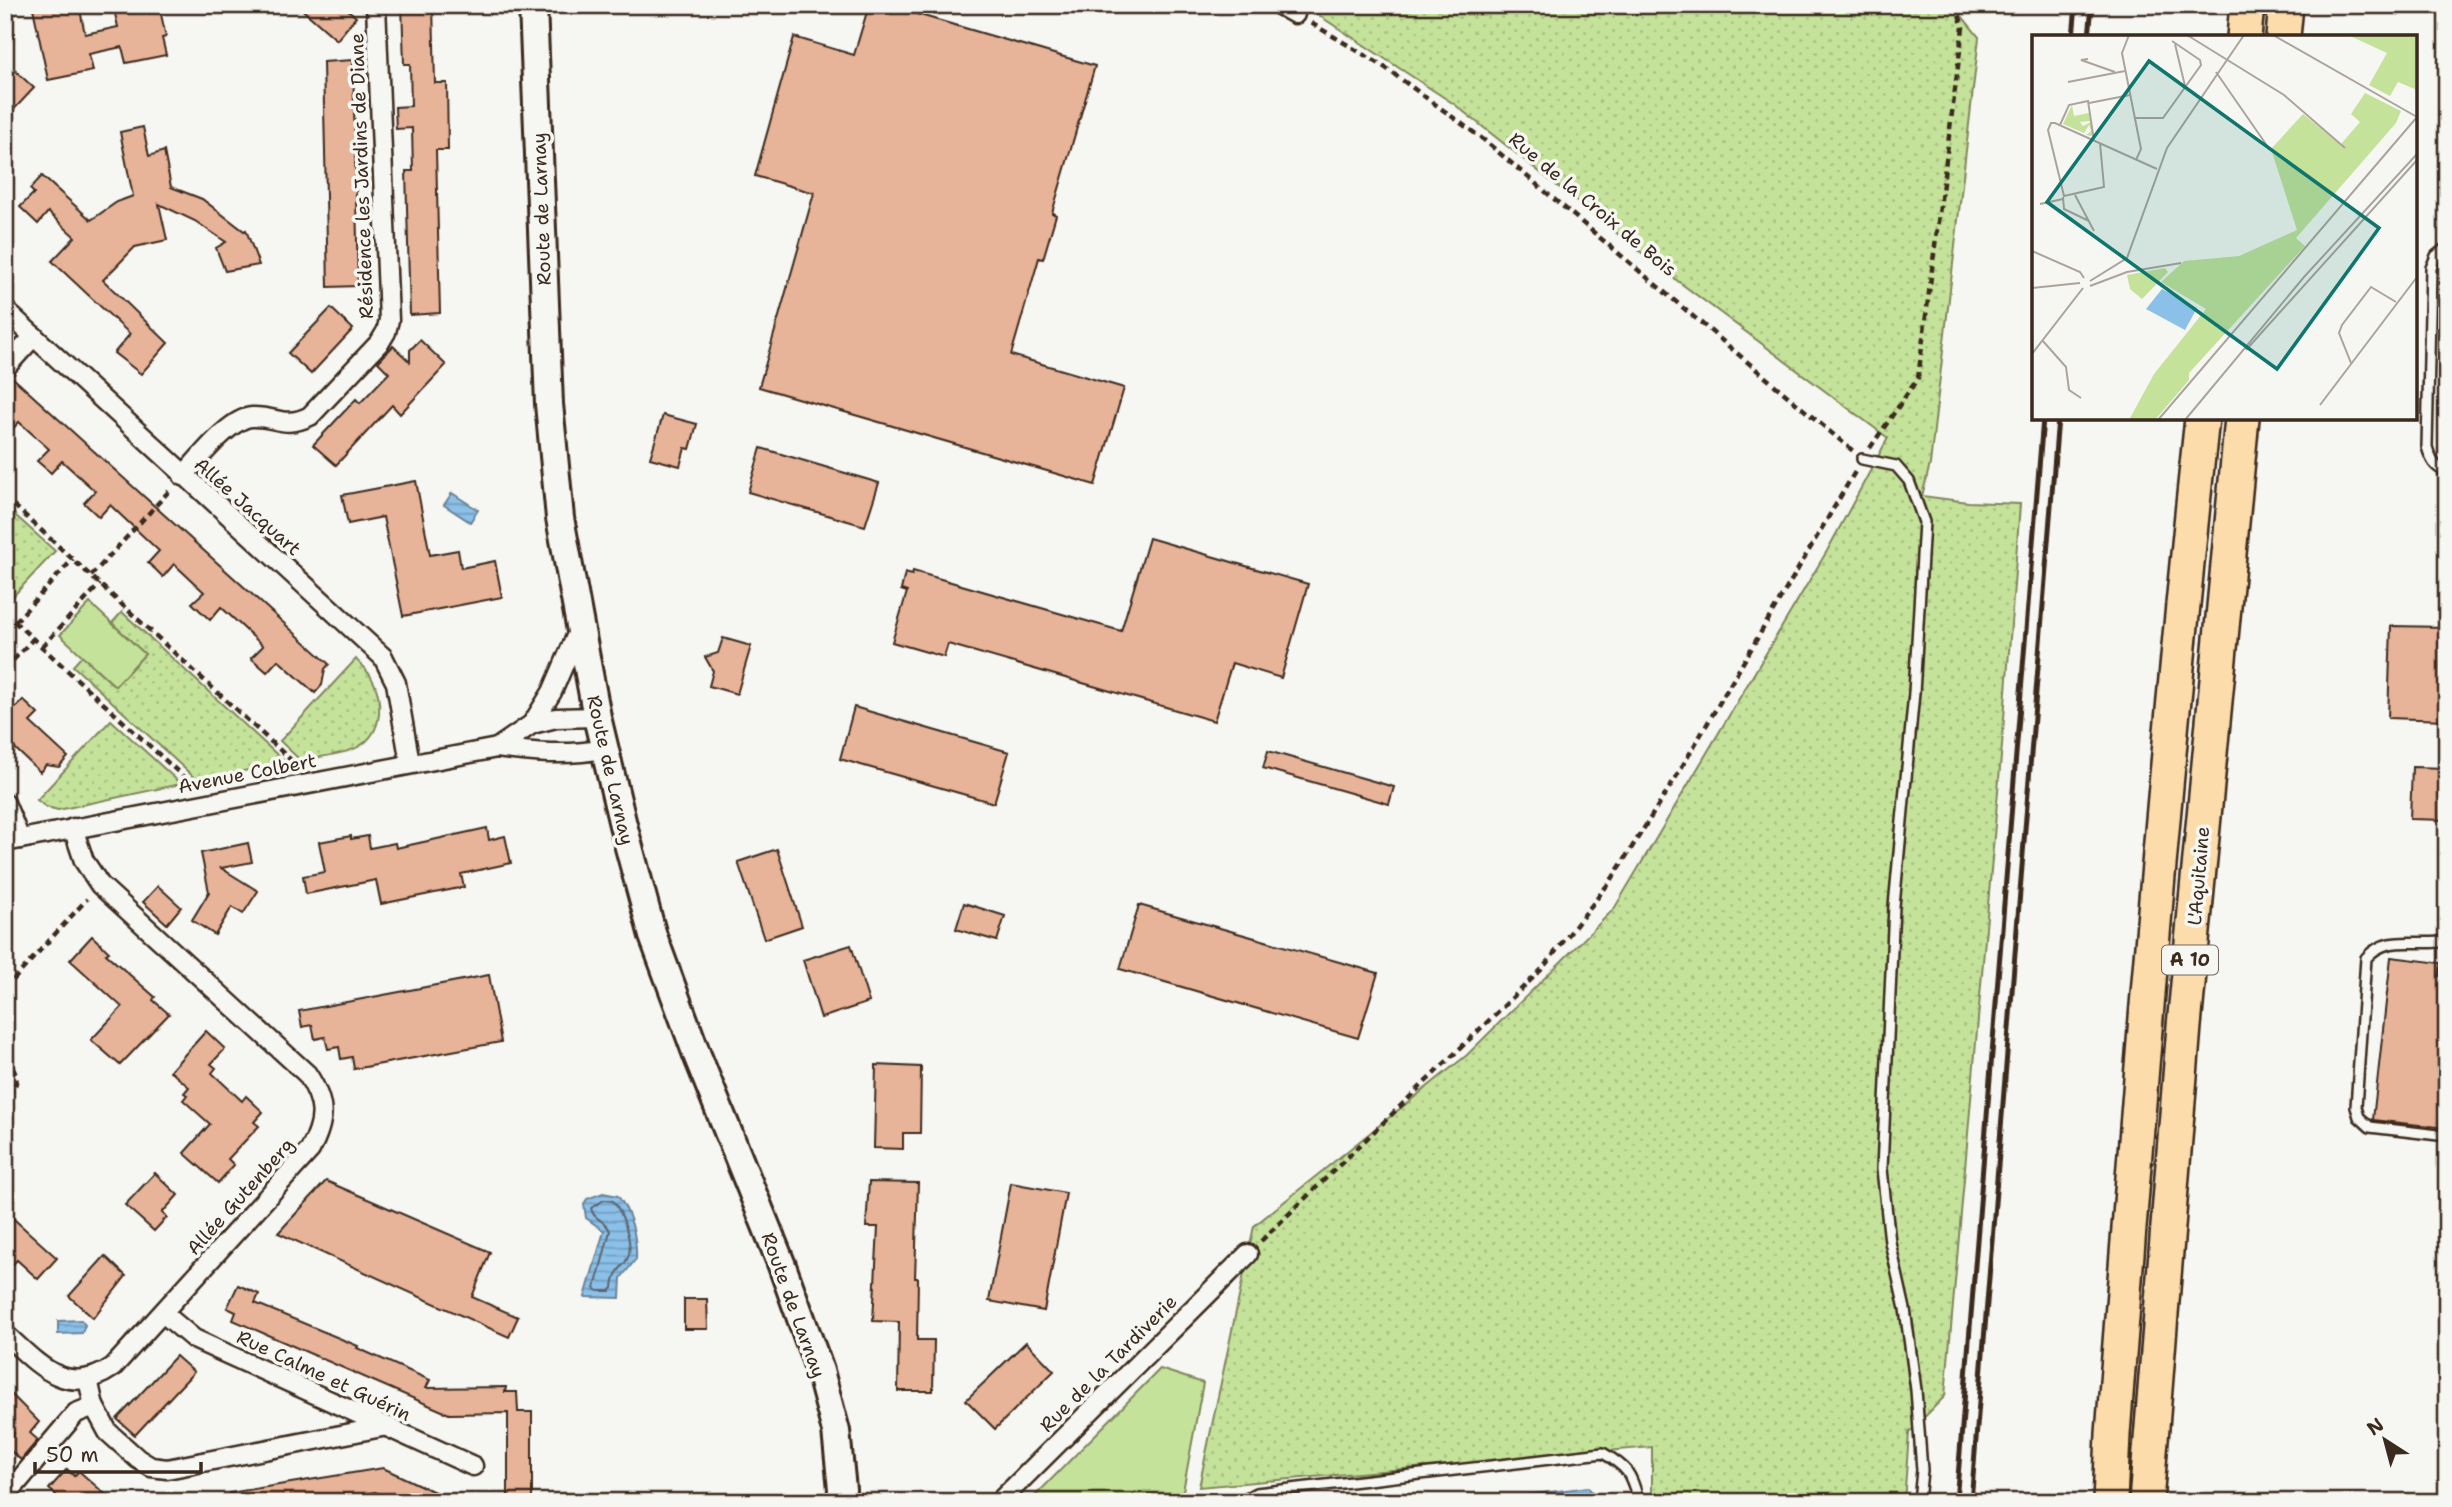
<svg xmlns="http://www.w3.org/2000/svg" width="2452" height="1507" font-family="'Shantell Sans',sans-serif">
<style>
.grass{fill:url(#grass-dots);stroke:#80865c;stroke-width:2}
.pitch{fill:#c4e29a;stroke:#80865c;stroke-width:2}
.water{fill:url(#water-rules);stroke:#6b8498;stroke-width:2}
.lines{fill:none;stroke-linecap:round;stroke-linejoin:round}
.shore{stroke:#5b666f;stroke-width:2}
.building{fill:#e7b399;stroke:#3b2a1e;stroke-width:2}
.lane-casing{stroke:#3b2a1e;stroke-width:14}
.street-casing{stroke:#3b2a1e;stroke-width:23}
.secondary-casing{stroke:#3b2a1e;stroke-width:32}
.highway-casing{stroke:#3b2a1e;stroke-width:38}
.path{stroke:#3b2a1e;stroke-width:4.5;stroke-dasharray:7 5;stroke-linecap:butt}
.lane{stroke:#f6f6f2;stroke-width:9}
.street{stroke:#f6f6f2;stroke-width:18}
.secondary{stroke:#f6f6f2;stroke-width:26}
.highway{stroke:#fddcac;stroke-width:33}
.rail{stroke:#3b2a1e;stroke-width:5}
.labels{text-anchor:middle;stroke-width:7;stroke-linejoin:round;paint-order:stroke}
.shield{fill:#f6f6f2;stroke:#73675e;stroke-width:2}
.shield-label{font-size:18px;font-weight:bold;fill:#3b2a1e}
.street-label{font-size:19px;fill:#3b2a1e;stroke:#f6f6f2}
.inset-road{fill:none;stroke:#aba49d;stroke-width:2}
.view{fill:#0f766e;fill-opacity:0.15;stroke:#0f766e;stroke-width:3.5}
.inset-edge{fill:none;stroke:#3b2a1e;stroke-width:3.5}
</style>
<defs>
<pattern id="grass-dots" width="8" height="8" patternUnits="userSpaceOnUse" patternTransform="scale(1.75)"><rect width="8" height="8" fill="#c4e29a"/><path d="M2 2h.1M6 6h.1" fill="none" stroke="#a9c284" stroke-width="1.8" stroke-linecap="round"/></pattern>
<pattern id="water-rules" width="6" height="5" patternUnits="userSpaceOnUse" patternTransform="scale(1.75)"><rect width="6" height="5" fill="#8bc0e9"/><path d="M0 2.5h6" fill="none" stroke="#739cbc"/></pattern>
</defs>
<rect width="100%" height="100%" fill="#f6f6f2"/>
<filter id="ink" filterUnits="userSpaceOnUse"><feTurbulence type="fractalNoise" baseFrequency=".0143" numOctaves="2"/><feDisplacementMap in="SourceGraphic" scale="14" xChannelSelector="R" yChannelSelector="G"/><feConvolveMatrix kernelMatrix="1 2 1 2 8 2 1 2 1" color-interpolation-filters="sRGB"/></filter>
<g filter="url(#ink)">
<g class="grass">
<polygon points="1303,5 1953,5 1979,37 1930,464 1922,496 1968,502 2020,504 2002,745 1945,1396 1909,1433 1904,1502 1652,1502 1652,1447 1199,1487 1254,1226 1467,1055 1614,909 1827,551 1888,438 1671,276 1454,104"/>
<polygon points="5,506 55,551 5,605"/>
<polygon points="122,612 285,762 198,781 73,666 82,656 115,686 145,654 112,623"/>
<path d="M356,659c4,5 10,11 14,16 14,23 14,58 -12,72 -14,8 -42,10 -58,13l-20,-19z"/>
<polygon points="111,720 181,784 58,810 46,807 37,800"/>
</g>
<g class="pitch">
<polygon points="90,603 145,654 115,686 60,635"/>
<polygon points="1160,1369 1203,1383 1181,1502 1029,1502"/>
</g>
<g class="water">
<polygon points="452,493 478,510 470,522 444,505"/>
<path d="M603,1193l15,3c13,17 19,41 18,63l-15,19 -1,20 -35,-1 19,-66 -18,-13 -2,-14 3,-5z"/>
<polygon points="81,1320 85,1325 82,1333 58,1334 58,1321"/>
<polygon points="1588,1487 1599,1502 1473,1502"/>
</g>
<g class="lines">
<path class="shore" d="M604,1200l9,1c9,10 19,40 16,53 -3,14 -15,13 -16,34l-3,3h-12l-3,-3 15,-57c-4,-11 -17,-11 -19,-23z"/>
</g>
<g class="building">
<polygon points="48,5 79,5 85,34 118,27 113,5 159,5 166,37 162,38 166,55 126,63 122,47 89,54 93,71 48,80 33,8"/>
<polygon points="297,5 343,5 356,17 337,40"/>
<polygon points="402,5 433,5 435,83 447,83 448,150 436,150 440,313 410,315 406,171 413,171 412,128 396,129 395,107 411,106 410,64 404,64"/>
<polygon points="869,5 897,5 896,8 1095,66 1052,213 1056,215 1043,259 1039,258 1011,355 1124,388 1095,485 759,387 814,193 755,176 794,37 854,55"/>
<polygon points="353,60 358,286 328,287 323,62"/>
<polygon points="5,61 34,88 5,119"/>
<polygon points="143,127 149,156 164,151 171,187 202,199 244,231 246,230 259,265 225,271 216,248 226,242 195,221 159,204 167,240 135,247 103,280 168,343 141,374 114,353 130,334 52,261 75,237 48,212 38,224 20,207 34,193 30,189 42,176 91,220 117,202 133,196 120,132"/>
<polygon points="331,308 353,329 311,374 288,353"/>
<polygon points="420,340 446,365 400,414 392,405 336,465 313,445 356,399 360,403 389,373 378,362 393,346 410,362 410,350"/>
<polygon points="12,377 329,664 325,669 322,685 315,693 278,660 267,672 251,658 263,646 221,607 210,620 192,603 204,592 174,564 163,577 156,570 148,563 159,551 110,505 99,517 84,503 95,491 62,461 51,473 37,461 49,449 19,422 5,437 5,379"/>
<polygon points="663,415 697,424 690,449 685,448 680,466 650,458"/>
<polygon points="761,448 879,483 865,526 748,492"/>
<polygon points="416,481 430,555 458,550 461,568 495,561 502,597 403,616 383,517 348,524 342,495"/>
<polygon points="1149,538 1308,584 1281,678 1232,663 1214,721 948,644 944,657 892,642 907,592 901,590 905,573 912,575 913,571 1121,631"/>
<polygon points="2391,626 2447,627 2447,720 2388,718"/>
<polygon points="723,638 751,646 737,694 709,686 713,671 705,657 718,653"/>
<polygon points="5,699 15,708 23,700 38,714 30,722 68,757 59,767 46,765 40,772 5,739"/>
<polygon points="854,707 1009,752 994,803 840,759"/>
<polygon points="1268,751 1394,787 1389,804 1263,768"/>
<polygon points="2412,767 2447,768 2447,820 2410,819"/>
<polygon points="487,828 489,840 505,836 511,863 461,874 464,887 381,904 376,880 306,894 303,876 325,872 319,842 351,836 351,839 368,836 370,848 395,843 396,848"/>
<polygon points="248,843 252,862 221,868 258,891 243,914 232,907 215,935 192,920 209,892 201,853"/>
<polygon points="777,849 802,926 764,939 738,862"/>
<polygon points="158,886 181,907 167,924 143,902"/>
<polygon points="964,903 1005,916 997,941 956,929"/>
<polygon points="1139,905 1378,973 1358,1038 1120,969"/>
<polygon points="92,936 109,952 106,954 155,997 153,1000 169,1014 120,1065 91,1040 122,1007 70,960"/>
<polygon points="851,945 869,1002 821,1018 803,960"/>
<polygon points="2391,957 2441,963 2439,976 2447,977 2447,1128 2373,1120"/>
<polygon points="489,975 501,1042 354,1069 352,1057 341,1059 339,1047 328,1049 325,1037 315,1039 312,1025 302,1027 299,1011"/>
<polygon points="206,1031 225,1049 211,1064 216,1068 212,1073 242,1101 246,1096 263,1112 254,1122 259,1126 228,1159 234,1165 218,1183 184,1153 210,1124 183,1100 187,1095 184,1093 189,1087 170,1071"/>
<polygon points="876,1065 921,1067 920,1133 903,1133 903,1149 874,1148"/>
<polygon points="155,1173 178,1195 162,1213 167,1217 154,1231 125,1205"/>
<polygon points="326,1181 490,1252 472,1297 518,1317 509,1337 278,1233"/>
<polygon points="869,1182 918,1183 915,1278 918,1278 917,1340 934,1340 933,1391 898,1391 899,1322 873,1321 878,1227 866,1227"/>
<polygon points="1011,1183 1066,1193 1044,1311 989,1301"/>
<polygon points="5,1211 57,1258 38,1279 17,1260 5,1272"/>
<polygon points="105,1256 126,1276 93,1318 69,1296"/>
<polygon points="238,1285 259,1294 255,1303 358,1346 357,1348 430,1380 426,1388 506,1387 505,1392 517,1392 518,1412 532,1412 532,1502 508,1502 508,1413 449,1414 233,1320 236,1312 227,1308"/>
<polygon points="684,1299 707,1299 708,1329 684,1329"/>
<polygon points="1026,1342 1054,1371 995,1429 966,1400"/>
<polygon points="176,1356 194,1372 135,1435 117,1419"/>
<polygon points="5,1388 39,1422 30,1433 38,1440 21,1460 5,1446 5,1443 14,1433 5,1425"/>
<polygon points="383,1468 456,1502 399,1502 375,1492 323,1502 229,1502 229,1493"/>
<polygon points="67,1469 74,1476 79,1471 114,1502 64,1502 49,1489"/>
</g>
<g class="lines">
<g class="lane-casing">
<g id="lane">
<path d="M2447,247l-11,9 -5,12 -4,179c4,13 7,20 20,25"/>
<polyline points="1862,459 1896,466 1909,481 1924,522 1914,693 1894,906 1882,1169 1890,1242 1905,1309 1916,1390 1922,1470 1919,1502"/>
<path d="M2447,941c-31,6 -59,-8 -81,17l-10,149 3,10 11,10 77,9"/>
<path d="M1239,1502l17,-9 347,-40c27,16 27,20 36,49"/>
</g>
</g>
<g class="street-casing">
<g id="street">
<polyline points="1279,5 1295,14"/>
<polyline points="5,310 383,657 396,683 410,763"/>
<polyline points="5,368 34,336"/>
<path d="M183,476c15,-16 47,-58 69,-59 25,-1 31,12 58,-1l70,-74 6,-10 3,-12 -13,-315"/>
<polyline points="532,724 552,692 580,627"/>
<polyline points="497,748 532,724 556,718 597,717"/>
<polyline points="5,803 20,839"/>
<path d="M5,842l492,-94c37,5 70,8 107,1"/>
<polyline points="163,1313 194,1339 473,1466"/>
<path d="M5,1334c33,30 62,65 108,33l197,-217c16,-30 16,-47 -3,-76l-207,-189 -16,-24 -11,-33"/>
<polyline points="88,1379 94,1406 108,1432 138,1459 151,1467 167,1469 387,1426"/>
<polyline points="5,1497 76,1413 94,1406"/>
<polyline points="999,1502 1248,1254"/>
</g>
</g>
<g class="secondary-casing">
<polyline id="secondary" points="533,5 549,404 560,518 597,717 623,825 653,936 697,1055 781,1263 820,1371 836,1431 842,1489 841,1502"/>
</g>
<g class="highway-casing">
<g id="highway">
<polyline points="2244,37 2247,5"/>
<polyline points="2283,37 2286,5"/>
<path d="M2110,1502l3,-68c26,-339 53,-678 89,-1016"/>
<polyline points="2146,1502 2184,1026 2242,418"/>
</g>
</g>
<g class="path">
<polyline points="1311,23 1383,66 1484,140 1853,451"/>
<polyline points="1870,448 1918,378 1963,27 1956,5"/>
<polyline points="5,497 293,762 295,769"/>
<polyline points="91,576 171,489"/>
<polyline points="5,613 189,782 190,787"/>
<polyline points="15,622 73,559"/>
<polyline points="42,647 100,584"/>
<polyline points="5,669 33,639"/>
<polyline points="5,989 87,899"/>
<path d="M5,1058c14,18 17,23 0,40"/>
<polyline points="1261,1241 1542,969 1612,879 1676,777 1856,470"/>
</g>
<use href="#lane" class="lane"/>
<use href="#street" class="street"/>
<use href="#secondary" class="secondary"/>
<use href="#highway" class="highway"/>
<g class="rail">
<polyline points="2073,37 2076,5"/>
<polyline points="2089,37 2092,5"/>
<polyline points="1956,1502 2043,418"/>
<polyline points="1971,1502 2058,418"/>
</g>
</g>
</g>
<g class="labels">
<rect class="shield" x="2162" y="945.5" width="56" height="29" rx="5"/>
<g class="shield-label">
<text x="2190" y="966">A 10</text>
</g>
<g class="street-label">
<text transform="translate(361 176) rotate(-92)" y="7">Résidence les Jardins de Diane</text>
<text transform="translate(1593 204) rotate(40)" y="7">Rue de la Croix de Bois</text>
<text transform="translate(541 209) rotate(-92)" y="7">Route de Larnay</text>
<text transform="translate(248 506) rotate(42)" y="7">Allée Jacquart</text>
<text transform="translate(611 770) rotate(77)" y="7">Route de Larnay</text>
<text transform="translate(247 773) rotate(-11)" y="7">Avenue Colbert</text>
<text transform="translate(2198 876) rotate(-85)" y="7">L'Aquitaine</text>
<text transform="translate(240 1196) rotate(-48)" y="7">Allée Gutenberg</text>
<text transform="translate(794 1305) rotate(70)" y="7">Route de Larnay</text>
<text transform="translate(1108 1363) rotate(-45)" y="7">Rue de la Tardiverie</text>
<text transform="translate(324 1375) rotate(25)" y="7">Rue Calme et Guérin</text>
</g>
</g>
<g transform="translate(2032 35)">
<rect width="385" height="385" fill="#f6f6f2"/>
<path d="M333,58l36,18 -5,12 -100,115 9,8 -116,127v7l-34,40h-26l25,-46 52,-65 -45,-27 23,-21 55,-5 58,-26 -26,-81 32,-35 38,30 19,-22 -9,-8zM40,70l2,11 15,-3 1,8 -10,1 3,4 8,-4 2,12 -2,2 -5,-1 5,-4 -2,-6 -5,8 -21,-9z" fill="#c4e29a"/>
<path d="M133,233l3,4 -26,27 -12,-10 -3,-14z" fill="#c4e29a"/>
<path d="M316,0h69v55l-19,-8 -8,14 -21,-11 18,-32z" fill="#c4e29a"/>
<path d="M130,254l35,19 -12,22 -39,-21z" fill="#8bc0e9"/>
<path class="inset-road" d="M97,0l-7,18 19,96 -5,11M155,0l97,60 61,53M241,0l144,82M143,9l10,42M56,24l-7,1 34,12M184,37l54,78M36,47l57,-11M57,68l41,-8M102,83h29l38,-53 -1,-5 -28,-19M28,90l9,-20 19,-4 6,40M68,108l4,44 -40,9 -16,-66 3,-7h4l102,46M43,160l19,36M31,162l1,12 25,12M8,169l23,-5M0,216l48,21 4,6M58,246l37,-23 40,-110 77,-113M58,251l37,-14 54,-9M0,253l48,-5M10,305l24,27 3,23 12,8M214,315l171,-190M0,319l51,-66M319,328l-12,-30 3,-8 29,-38 25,15M288,370l97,-128M126,385l259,-303M153,385l119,-143 113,-123"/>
<path class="view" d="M117,26l230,167 -102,141 -230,-167z"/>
<rect width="385" height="385" class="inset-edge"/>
</g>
<rect width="2452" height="1507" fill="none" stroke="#f6f6f2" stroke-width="28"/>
<rect x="14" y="14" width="2424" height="1479" fill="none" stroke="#3b2a1e" stroke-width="2.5" filter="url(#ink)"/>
<g transform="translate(2385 1440) rotate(324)" stroke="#f6f6f2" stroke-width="5" paint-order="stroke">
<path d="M0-5L12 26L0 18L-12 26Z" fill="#3b2a1e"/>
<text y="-10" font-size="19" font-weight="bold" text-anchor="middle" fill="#3b2a1e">N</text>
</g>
<path d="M35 1462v10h166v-10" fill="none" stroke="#3b2a1e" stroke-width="3.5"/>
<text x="46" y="1462" font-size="21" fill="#3b2a1e" stroke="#f6f6f2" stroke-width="5" paint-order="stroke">50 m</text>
</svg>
